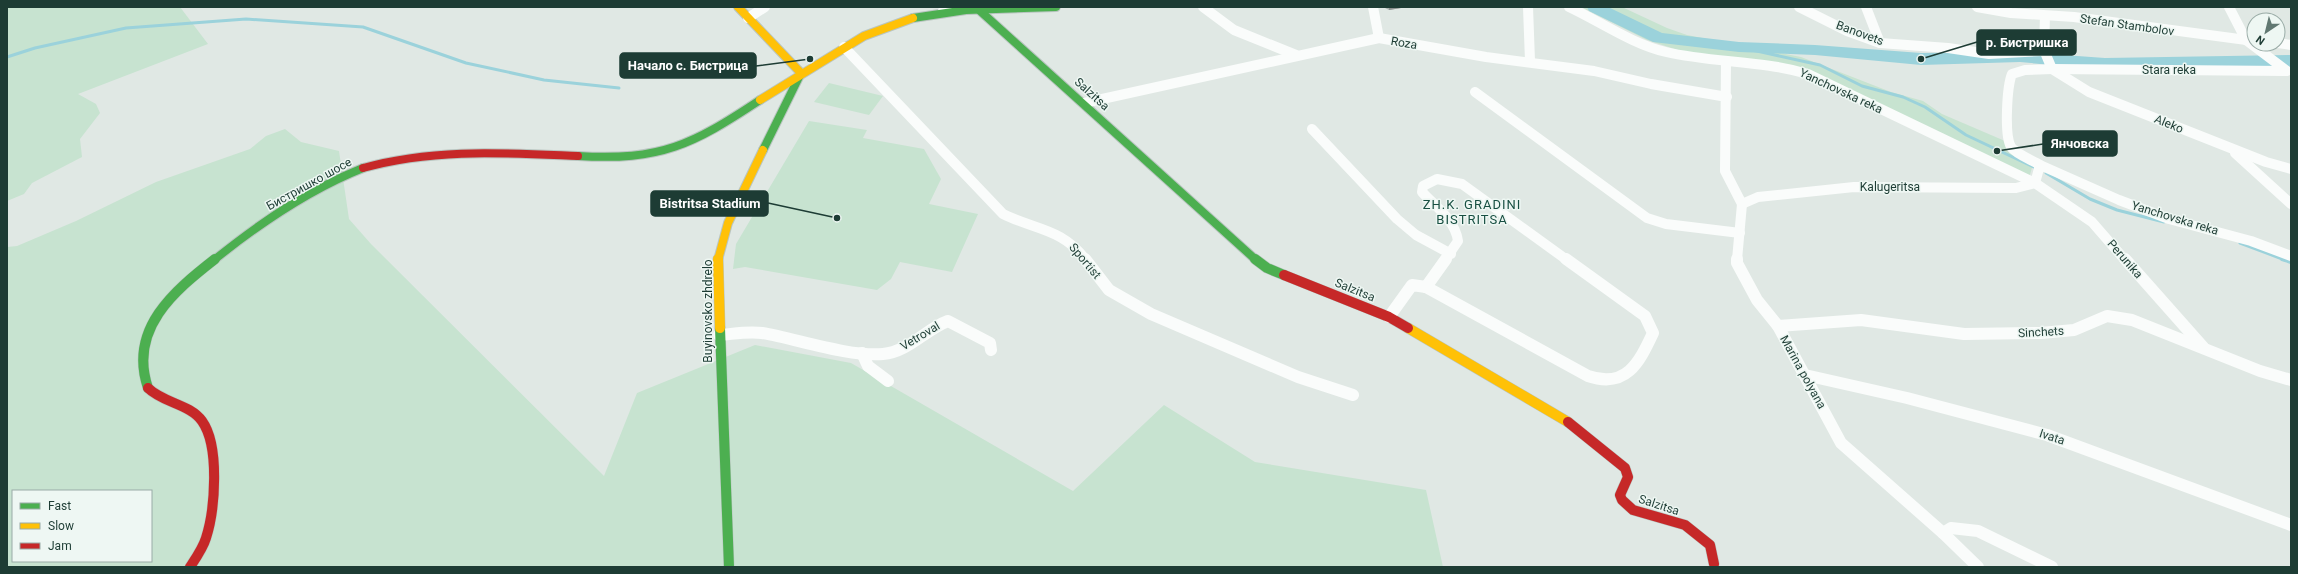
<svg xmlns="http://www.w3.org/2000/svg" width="2298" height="574" font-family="Roboto,sans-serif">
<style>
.green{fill:#c7e3d0;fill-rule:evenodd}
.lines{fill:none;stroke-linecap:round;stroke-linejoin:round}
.stream-far1{stroke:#9bd2db;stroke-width:3}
.stream{stroke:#9bd2db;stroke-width:4}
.river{fill:#9bd2db;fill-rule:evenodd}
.fast-far1-casing{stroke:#b9c5c0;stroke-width:10}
.fast-casing{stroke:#b9c5c0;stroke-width:11}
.slow-far1-casing{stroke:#b9c5c0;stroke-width:10}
.slow-casing{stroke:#b9c5c0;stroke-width:11}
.jam-far1-casing{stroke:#b9c5c0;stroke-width:10}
.jam-casing{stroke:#b9c5c0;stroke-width:11}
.street-far1{stroke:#fafcfb;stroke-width:10}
.street{stroke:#fafcfb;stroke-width:12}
.fast-far1{stroke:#4caf50;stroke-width:8}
.fast{stroke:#4caf50;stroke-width:10}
.slow-far1{stroke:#ffc107;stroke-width:8}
.slow{stroke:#ffc107;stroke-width:10}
.jam-far1{stroke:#c62828;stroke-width:8}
.jam{stroke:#c62828;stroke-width:10}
.wall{fill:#abb2af}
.shaded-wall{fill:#8b918f}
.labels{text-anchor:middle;stroke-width:3;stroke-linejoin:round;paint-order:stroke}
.street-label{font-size:12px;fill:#1d3c34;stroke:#eef7f3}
.neighbourhood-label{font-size:13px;letter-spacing:1px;fill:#184f42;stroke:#eef7f3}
.leader{fill:none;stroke:#1d3c34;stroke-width:1.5}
.callout-dot{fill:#1d3c34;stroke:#eef7f3;stroke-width:1.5}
.callout{fill:#1d3c34;stroke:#1d3c34;stroke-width:1.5}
.callout-label{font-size:13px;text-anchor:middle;font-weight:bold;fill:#fff}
</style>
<rect width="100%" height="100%" fill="#e0e8e4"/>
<g class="green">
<polygon points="7,7 180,7 208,44 78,94 96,104 100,113 80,139 82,157 32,183 24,194 7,201"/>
<polygon points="1581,7 1622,7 1667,28 1687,35 1801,57 1891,92 1923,101 1942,114 2005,141 2033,164 2029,178 1792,65 1687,53 1647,40"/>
<polygon points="829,83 883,96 869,115 814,102"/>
<polygon points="809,121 867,130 863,138 924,149 941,179 929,204 978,214 952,272 900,262 891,279 877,290 745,267 733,269 736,244"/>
<path d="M285,129l16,13 38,9 10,68 22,25 233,232 33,-83 118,-48 96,18 222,128 91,-86 91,57 171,28 17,77h-1436v-320l10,-1 59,-25 80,-39 94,-33 16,-13zM13,491h138v70h-138z"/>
</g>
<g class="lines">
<g class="stream-far1">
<polyline points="1739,47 1820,65 1862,86 1903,97 1925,107 1966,135 2038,169"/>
<polyline points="7,57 35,48 126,28 246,19 363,27 466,63 544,80 619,88"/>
<polyline points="2046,173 2090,199 2117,210 2164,222"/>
<polyline points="2240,243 2285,260"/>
</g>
<polyline class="stream" points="2282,259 2291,262"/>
<polygon class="river" points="1587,7 1608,7 1662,33 1739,42 1815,45 1921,53 2020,52 2105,58 2291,55 2291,67 2105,70 2020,62 1921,65 1815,55 1739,52 1653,42 1589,11"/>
<g class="fast-far1-casing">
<g id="fast-far1">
<polyline points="978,9 1256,260"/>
<polyline points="913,18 966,10 1056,7"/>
<polyline points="763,150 801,73"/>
<path d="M578,156c83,5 114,-11 182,-56"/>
<path d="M214,260c46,-37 94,-70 149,-92"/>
</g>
</g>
<g class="fast-casing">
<g id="fast">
<polyline points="1255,259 1267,268 1284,275"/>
<polyline points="720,328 729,567"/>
<path d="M148,388c-20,-59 26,-97 67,-129"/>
</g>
</g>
<g class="slow-far1-casing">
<g id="slow-far1">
<polyline points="738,7 801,73"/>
<polyline points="760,100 864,36 913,18"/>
<polyline points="718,260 728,223 763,150"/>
</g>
</g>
<g class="slow-casing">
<g id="slow">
<polyline points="718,259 720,328"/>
<polyline points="1408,328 1568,422"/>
</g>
</g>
<g class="jam-far1-casing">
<path id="jam-far1" d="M363,168c71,-20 142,-15 215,-12"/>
</g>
<g class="jam-casing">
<g id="jam">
<polyline points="1284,275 1389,317 1408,328"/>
<path d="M148,388c15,15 42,16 54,33 18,25 13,89 4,117 -3,10 -10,20 -16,29"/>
<polyline points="1568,422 1625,468 1628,477 1620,495 1622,500 1633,510 1685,525 1710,545 1714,564"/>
</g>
</g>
<g class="street-far1">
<polyline points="1203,7 1234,30 1296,55"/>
<polyline points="1373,7 1379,38"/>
<polyline points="1528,7 1530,61"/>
<path d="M1569,7c32,15 63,37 97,45 47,11 95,8 142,22l227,109 57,39 33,38"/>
<polyline points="1799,7 1847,31 1880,43 1948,48 1989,54 2043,51"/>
<polyline points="1866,7 1880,43"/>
<polyline points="1977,7 2011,13 2074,17 2254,41"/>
<polyline points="2229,7 2246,40 2287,71"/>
<polyline points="943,11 949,7"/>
<polyline points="748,18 765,7"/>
<polyline points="2278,43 2291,45"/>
<path d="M844,47l159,167c32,16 59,14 83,46"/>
<polyline points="1726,61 1725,171 1742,204 1737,260"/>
<polyline points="2052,69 2089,92 2266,162 2291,169"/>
<polyline points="2052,69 2286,71"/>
<polyline points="1475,92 1647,218 1666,224 1740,233"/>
<polyline points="1084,103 1379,38 1486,57 1594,71 1651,84 1727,97"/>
<polyline points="1312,129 1397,219 1416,235 1451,254"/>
<polyline points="2235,153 2291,204"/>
<polyline points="2040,165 2119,200 2169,219 2251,241 2291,256"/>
<path d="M1742,204l16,-7 96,-10 162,1 19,-5 5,-18c-8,-5 -24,-11 -29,-18 -7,-12 -4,-61 1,-73l13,-4 27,-1 -8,-19 1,-34"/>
<path d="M1445,260l13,-19c-3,-21 -22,-34 -36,-49l1,-6 14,-7 25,5 105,76"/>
</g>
<g class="street">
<polyline points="1085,259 1109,290 1151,314 1298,377 1353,395"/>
<polyline points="1737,259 1737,263 1757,300 1778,326 1841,443 1943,533 1978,567"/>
<polyline points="2125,259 2203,347"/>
<path d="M1426,287l162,89c38,13 51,-13 65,-43l-8,-17 -79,-57"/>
<polyline points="1426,287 1446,259"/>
<polyline points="1389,317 1412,285 1426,287"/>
<polyline points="1778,326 1861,320 1964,334 2041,333 2074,330 2107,316 2132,320 2260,371 2291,380"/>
<path d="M719,335c14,-1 29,-4 43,-2 35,6 87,24 121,21 25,-2 43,-25 65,-33l42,22 1,7"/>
<polyline points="862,353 868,366 888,381"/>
<polyline points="1805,375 1907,398 2047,435 2291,525"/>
<polyline points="1943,533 1951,528 1978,531 2052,567"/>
</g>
<use href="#fast-far1" class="fast-far1"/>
<use href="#fast" class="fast"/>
<use href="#slow-far1" class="slow-far1"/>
<use href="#slow" class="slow"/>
<use href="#jam-far1" class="jam-far1"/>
<use href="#jam" class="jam"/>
</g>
<polygon class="wall" points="1385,7 1407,7 1389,10 1385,8"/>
<polygon class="shaded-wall" points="1389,7 1407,7 1389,10"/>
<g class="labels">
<g class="street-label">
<text transform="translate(2127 25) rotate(8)" y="4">Stefan Stambolov</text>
<text transform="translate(1860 33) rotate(20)" y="4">Banovets</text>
<text transform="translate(1404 43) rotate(10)" y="4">Roza</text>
<text x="2169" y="74">Stara reka</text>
<text transform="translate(1841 91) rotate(25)" y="4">Yanchovska reka</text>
<text transform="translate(1092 94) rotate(42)" y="4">Salzitsa</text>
<text transform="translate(2169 124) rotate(22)" y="4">Aleko</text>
<text transform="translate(309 184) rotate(-29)" y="4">Бистришко шосе</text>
<text x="1890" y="191">Kalugeritsa</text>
<text transform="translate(2175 218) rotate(17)" y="4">Yanchovska reka</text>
<text transform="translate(2125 259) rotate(49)" y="4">Perunika</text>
<text transform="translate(1085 261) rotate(50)" y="4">Sportist</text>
<text transform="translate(1355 290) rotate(22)" y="4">Salzitsa</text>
<text transform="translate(708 311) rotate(-90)" y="4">Buyinovsko zhdrelo</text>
<text transform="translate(2041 332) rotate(-3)" y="4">Sinchets</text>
<text transform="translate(920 336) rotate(-31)" y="4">Vetroval</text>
<text transform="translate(1803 372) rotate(61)" y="4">Marina polyana</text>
<text transform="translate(2052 437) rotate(18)" y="4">Ivata</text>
<text transform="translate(1659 505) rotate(18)" y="4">Salzitsa</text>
</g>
<g class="neighbourhood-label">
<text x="1472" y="209">ZH.K. GRADINI<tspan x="1472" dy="15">BISTRITSA</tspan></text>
</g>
</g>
<path class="leader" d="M1921 59L1977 42M810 59L756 66M1997 151L2043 144M837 218L768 203"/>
<g class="callout-dot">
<circle cx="1921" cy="59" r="4"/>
<circle cx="810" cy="59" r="4"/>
<circle cx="1997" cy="151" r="4"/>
<circle cx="837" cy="218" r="4"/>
</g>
<g class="callout">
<rect x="1977" y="30" width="99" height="25" rx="4"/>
<rect x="620" y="53" width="136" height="25" rx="4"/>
<rect x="2043" y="131" width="74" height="25" rx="4"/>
<rect x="651" y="191" width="117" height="25" rx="4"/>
</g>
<g class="callout-label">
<text x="2027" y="47">р. Бистришка</text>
<text x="688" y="70">Начало с. Бистрица</text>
<text x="2080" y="148">Янчовска</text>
<text x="710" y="208">Bistritsa Stadium</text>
</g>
<rect width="2298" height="574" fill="none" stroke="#1d3c34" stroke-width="16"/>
<rect x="12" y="490" width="140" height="72" fill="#eef7f3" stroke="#9aaca7"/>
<rect x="20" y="503" width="20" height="6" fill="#4caf50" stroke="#9aaca7"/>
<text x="48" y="510" font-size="12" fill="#1d3c34">Fast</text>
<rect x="20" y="523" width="20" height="6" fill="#ffc107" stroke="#9aaca7"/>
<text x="48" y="530" font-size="12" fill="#1d3c34">Slow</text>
<rect x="20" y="543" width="20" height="6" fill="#c62828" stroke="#9aaca7"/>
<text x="48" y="550" font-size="12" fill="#1d3c34">Jam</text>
<g transform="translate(2266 32) rotate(215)"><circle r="19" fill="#eef7f3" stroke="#9aaca7"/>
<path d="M0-3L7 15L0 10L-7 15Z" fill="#617872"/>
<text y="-6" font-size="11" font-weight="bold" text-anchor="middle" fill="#1d3c34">N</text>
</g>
</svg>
